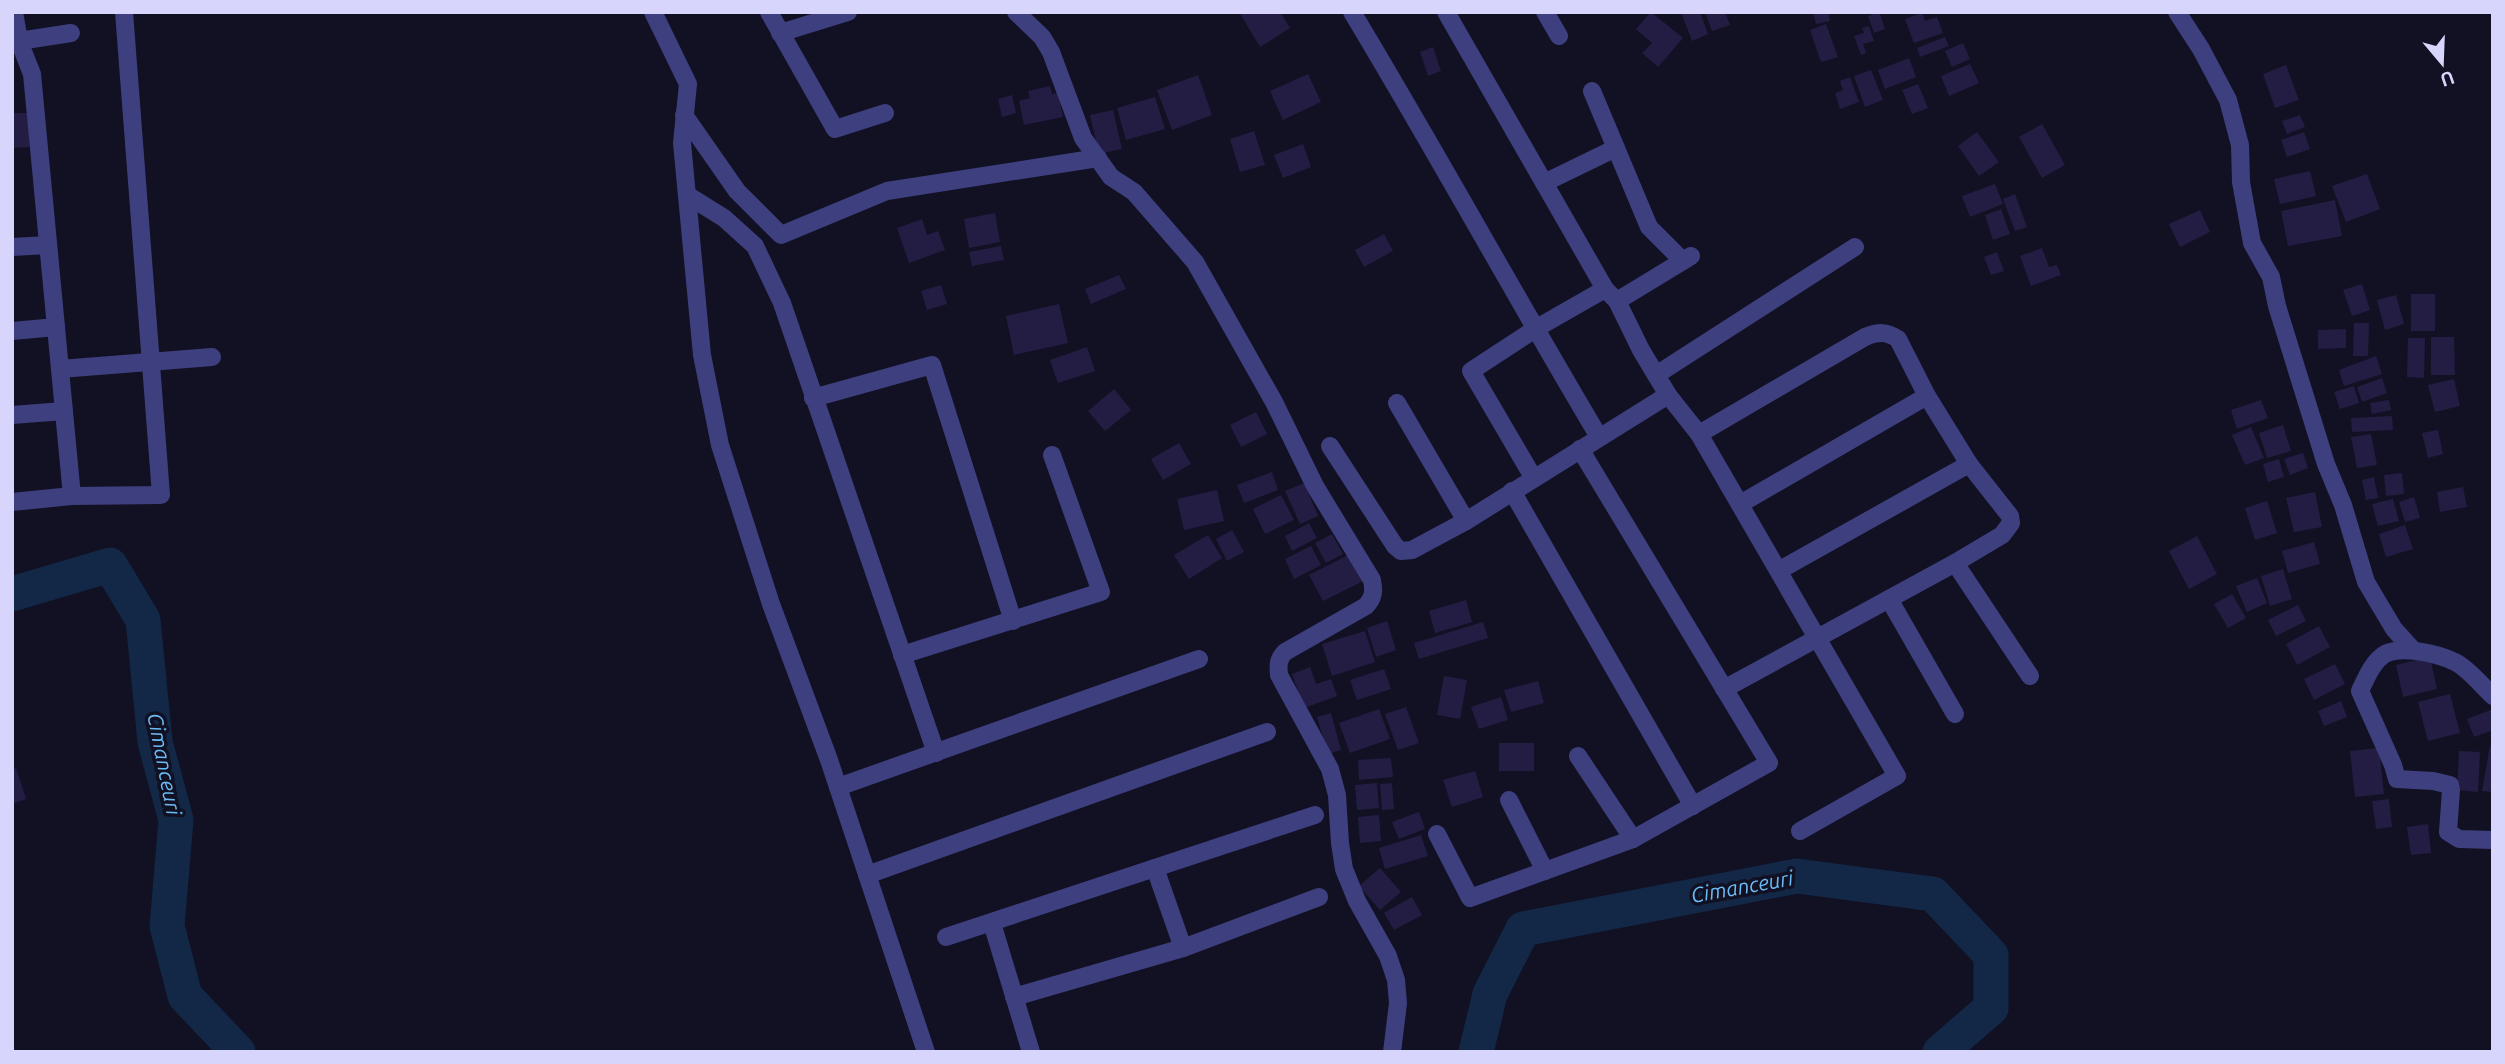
<svg xmlns="http://www.w3.org/2000/svg" width="2505" height="1064" font-family="Ubuntu,sans-serif">
<style>
.lines{fill:none;stroke-linecap:round;stroke-linejoin:round}
.river{stroke:#122846;stroke-width:35}
.building{fill:#231d43}
.street{stroke:#3e3f7f;stroke-width:18}
.labels{text-anchor:middle;stroke-width:7;stroke-linejoin:round;paint-order:stroke}
.water-label{font-size:21px;font-style:italic;fill:#6bbcf5;stroke:#121023}
</style>
<rect width="100%" height="100%" fill="#121023"/>
<g class="lines">
<g class="river">
<polyline points="12,594 110,565 143,620 155,742 176,820 167,926 185,996 238,1052"/>
<polyline points="1476,1052 1490,994 1523,929 1797,876 1933,894 1991,955 1991,1008 1940,1052"/>
</g>
</g>
<g class="building">
<polygon points="1239,12 1280,12 1290,28 1260,47"/>
<polygon points="1651,12 1683,38 1658,67 1642,53 1652,43 1636,29"/>
<polygon points="1681,12 1700,12 1708,34 1692,41"/>
<polygon points="1705,12 1725,12 1730,25 1712,31"/>
<polygon points="1813,12 1828,12 1830,21 1816,24"/>
<polygon points="1879,12 1885,29 1874,33 1868,16"/>
<polygon points="1922,13 1925,21 1937,17 1943,33 1914,43 1905,19"/>
<polygon points="1826,24 1838,57 1821,62 1810,30"/>
<polygon points="1869,26 1874,41 1863,44 1866,53 1861,55 1854,36 1864,33 1862,28"/>
<polygon points="1945,37 1949,46 1920,57 1917,48"/>
<polygon points="1963,43 1970,59 1952,67 1945,51"/>
<polygon points="1433,47 1441,71 1428,76 1420,52"/>
<polygon points="1909,58 1916,77 1885,89 1878,70"/>
<polygon points="1970,64 1979,83 1949,96 1941,76"/>
<polygon points="2286,65 2299,100 2275,108 2263,74"/>
<polygon points="1871,70 1883,100 1865,107 1854,76"/>
<polygon points="1308,74 1321,102 1283,120 1270,91"/>
<polygon points="1198,75 1212,115 1172,130 1157,90"/>
<polygon points="1850,77 1859,102 1840,109 1835,93 1843,90 1840,81"/>
<polygon points="1918,84 1928,108 1912,114 1902,90"/>
<polygon points="1050,86 1052,94 1058,93 1063,117 1024,125 1019,101 1030,98 1028,91"/>
<polygon points="1012,95 1016,113 1002,117 998,99"/>
<polygon points="1155,97 1165,129 1126,140 1117,108"/>
<polygon points="1113,110 1122,149 1099,154 1090,115"/>
<polygon points="12,113 28,113 30,147 12,148"/>
<polygon points="2300,115 2305,127 2287,134 2282,121"/>
<polygon points="2042,124 2065,165 2042,178 2019,137"/>
<polygon points="1254,131 1265,165 1240,172 1230,139"/>
<polygon points="1977,132 1999,162 1979,176 1958,146"/>
<polygon points="2304,132 2310,149 2287,157 2281,140"/>
<polygon points="1303,144 1311,167 1283,178 1274,155"/>
<polygon points="2310,171 2316,196 2280,204 2274,179"/>
<polygon points="2367,174 2380,209 2346,222 2332,186"/>
<polygon points="1995,184 2003,204 1970,217 1962,196"/>
<polygon points="2015,194 2027,227 2015,231 2003,199"/>
<polygon points="2335,200 2342,236 2288,246 2281,211"/>
<polygon points="2001,209 2010,234 1993,240 1985,215"/>
<polygon points="2200,210 2210,232 2180,247 2169,224"/>
<polygon points="995,213 1000,242 969,248 964,219"/>
<polygon points="922,219 927,235 938,231 945,250 909,263 897,228"/>
<polygon points="1384,234 1393,251 1364,267 1355,250"/>
<polygon points="1001,246 1004,260 972,266 969,252"/>
<polygon points="2042,248 2049,267 2057,265 2061,275 2031,286 2020,256"/>
<polygon points="1997,252 2004,271 1991,275 1984,257"/>
<polygon points="1119,275 1126,289 1091,304 1085,289"/>
<polygon points="2362,284 2370,310 2352,316 2343,290"/>
<polygon points="941,285 947,304 927,310 921,291"/>
<rect x="2411" y="294" width="24" height="37"/>
<polygon points="2396,295 2404,324 2385,330 2377,300"/>
<polygon points="1059,304 1068,343 1014,355 1006,316"/>
<polygon points="2354,323 2369,323 2368,356 2353,356"/>
<polygon points="2346,329 2346,348 2318,349 2318,330"/>
<polygon points="2431,337 2454,337 2455,375 2431,375"/>
<polygon points="2408,338 2425,338 2424,378 2407,377"/>
<polygon points="1087,347 1095,371 1058,383 1050,360"/>
<polygon points="2376,356 2382,374 2344,386 2339,370"/>
<polygon points="2382,378 2387,393 2362,402 2357,387"/>
<polygon points="2454,379 2460,406 2435,412 2428,385"/>
<polygon points="2354,386 2359,403 2340,409 2334,392"/>
<polygon points="1114,389 1131,410 1105,431 1088,411"/>
<polygon points="2261,400 2268,418 2237,429 2231,410"/>
<polygon points="2389,400 2391,410 2372,414 2370,403"/>
<polygon points="1256,412 1267,434 1241,447 1230,425"/>
<polygon points="2392,416 2393,430 2352,432 2351,418"/>
<polygon points="2283,425 2291,451 2267,458 2259,433"/>
<polygon points="2251,427 2264,458 2245,465 2232,435"/>
<polygon points="2438,430 2443,454 2428,458 2422,433"/>
<polygon points="2371,434 2377,465 2357,468 2351,437"/>
<polygon points="1179,443 1191,464 1163,480 1151,459"/>
<polygon points="2303,453 2308,468 2290,475 2284,459"/>
<polygon points="2279,459 2284,477 2268,482 2263,464"/>
<polygon points="1272,472 1278,490 1244,503 1237,485"/>
<polygon points="2402,473 2404,494 2386,496 2384,475"/>
<polygon points="2374,477 2378,498 2366,500 2362,480"/>
<polygon points="1304,483 1318,516 1300,524 1285,491"/>
<polygon points="2463,487 2467,507 2440,512 2437,492"/>
<polygon points="1217,490 1224,521 1184,530 1177,499"/>
<polygon points="2315,492 2322,527 2294,532 2286,498"/>
<polygon points="1281,495 1294,520 1265,534 1253,509"/>
<polygon points="2414,497 2420,518 2405,522 2399,502"/>
<polygon points="2393,499 2399,521 2378,526 2372,504"/>
<polygon points="2267,501 2277,533 2255,540 2245,508"/>
<polygon points="1309,523 1317,538 1292,551 1285,536"/>
<polygon points="2405,525 2413,549 2386,557 2379,534"/>
<polygon points="1232,530 1244,552 1227,561 1216,539"/>
<polygon points="1332,534 1343,554 1326,563 1315,543"/>
<polygon points="1208,535 1222,558 1189,579 1174,555"/>
<polygon points="2197,536 2217,574 2189,589 2169,551"/>
<polygon points="2314,542 2320,564 2288,573 2282,551"/>
<polygon points="1311,546 1321,565 1294,579 1285,559"/>
<polygon points="1352,553 1365,580 1323,601 1309,575"/>
<polygon points="2283,569 2292,599 2270,606 2261,576"/>
<polygon points="2257,578 2267,603 2247,612 2236,586"/>
<polygon points="2232,594 2246,618 2228,628 2214,604"/>
<polygon points="1466,600 1472,622 1435,633 1429,611"/>
<polygon points="2298,605 2306,621 2276,636 2268,620"/>
<polygon points="1387,621 1396,650 1376,657 1367,628"/>
<polygon points="1483,622 1488,638 1419,659 1414,643"/>
<polygon points="2319,626 2330,647 2297,665 2286,644"/>
<polygon points="1365,631 1375,662 1332,676 1322,644"/>
<polygon points="2430,657 2437,689 2403,697 2396,665"/>
<polygon points="2335,664 2345,684 2314,700 2304,679"/>
<polygon points="1310,667 1316,684 1331,679 1337,696 1304,708 1292,674"/>
<polygon points="1384,669 1391,689 1357,700 1350,680"/>
<polygon points="1444,676 1467,680 1460,719 1437,715"/>
<polygon points="1538,681 1544,703 1511,712 1504,690"/>
<polygon points="2450,694 2460,733 2428,741 2418,702"/>
<polygon points="1501,697 1508,720 1479,729 1471,707"/>
<polygon points="2341,701 2347,717 2324,726 2318,711"/>
<polygon points="1406,707 1419,743 1398,750 1385,714"/>
<polygon points="1379,709 1390,739 1350,753 1339,723"/>
<polygon points="2493,709 2493,730 2474,737 2467,719"/>
<polygon points="1331,713 1341,750 1328,754 1317,717"/>
<rect x="1499" y="743" width="35" height="28"/>
<polygon points="2490,745 2493,746 2493,792 2482,791"/>
<polygon points="2379,748 2384,794 2355,797 2350,751"/>
<polygon points="2459,751 2480,752 2478,792 2457,790"/>
<polygon points="1391,758 1393,777 1359,780 1358,760"/>
<polygon points="16,768 26,799 12,804 12,770"/>
<polygon points="1475,771 1483,797 1452,807 1443,780"/>
<polygon points="1377,783 1379,808 1357,810 1355,785"/>
<polygon points="1392,783 1394,809 1382,810 1380,784"/>
<polygon points="2389,799 2392,827 2376,829 2372,801"/>
<polygon points="1419,812 1425,829 1399,839 1392,822"/>
<polygon points="1379,815 1381,841 1360,843 1358,817"/>
<polygon points="2428,824 2431,853 2411,855 2407,827"/>
<polygon points="1421,835 1428,856 1385,869 1379,848"/>
<polygon points="1380,868 1401,892 1380,910 1359,886"/>
<polygon points="1412,897 1422,915 1394,930 1384,913"/>
</g>
<g class="lines">
<g class="street">
<polyline points="14,12 19,41 32,74 72,496"/>
<polyline points="653,12 688,84 682,143 702,355 720,445 771,604 829,760 926,1052"/>
<polyline points="769,12 835,129 885,113"/>
<path d="M1016,12l26,25 9,15 32,86 28,39 23,15 61,70 79,140 41,84 57,94c2,11 2,17 -6,26l-81,46c-7,7 -7,13 -6,23l51,94 7,26 3,48 4,26 13,32 31,55 8,24 2,23 -6,49"/>
<path d="M1352,12c85,141 163,284 247,425"/>
<polyline points="1446,12 1605,289 1617,301 1641,350 1668,395 1699,434 1897,776 1800,831"/>
<polyline points="1545,12 1559,36"/>
<polyline points="2177,12 2201,49 2228,100 2240,145 2241,182 2252,243 2271,277 2277,306 2326,464 2343,505 2366,582 2394,629 2413,650"/>
<polyline points="780,33 848,12"/>
<polyline points="19,41 71,33"/>
<polyline points="1592,91 1649,227 1683,261"/>
<polyline points="684,115 737,191 781,235 887,191 1098,158"/>
<polyline points="1544,183 1616,148"/>
<polyline points="687,195 724,218 755,246 782,303 936,753"/>
<polyline points="12,247 48,245"/>
<polyline points="1617,301 1691,256"/>
<polyline points="12,331 56,327"/>
<polyline points="60,369 212,357"/>
<polyline points="1656,375 1855,247"/>
<polyline points="813,398 932,365 1013,621"/>
<polyline points="1397,403 1466,521"/>
<polyline points="12,415 64,411"/>
<path d="M1699,434l166,-97c13,-5 21,-6 33,2l29,57 42,68 41,52 1,7 -9,12 -47,28 -231,126"/>
<polyline points="1330,446 1395,546 1401,551 1412,550 1466,521 1668,395"/>
<polyline points="1533,477 1471,371 1535,329 1605,289"/>
<polyline points="1512,491 1693,806"/>
<polyline points="12,502 72,496 161,495 124,12"/>
<polyline points="1740,504 1927,396"/>
<polyline points="1955,563 2030,676"/>
<polyline points="1780,570 1969,464"/>
<polyline points="1889,599 1955,714"/>
<polyline points="902,655 1101,592 1052,455"/>
<path d="M2493,696c-12,-11 -24,-27 -38,-34 -16,-8 -53,-17 -70,-8 -12,7 -19,24 -25,37l33,74 4,14 36,2 17,4 1,5 -3,42 11,7 34,1"/>
<polyline points="1578,756 1633,839"/>
<polyline points="838,787 1199,659"/>
<polyline points="1509,800 1545,871"/>
<polyline points="1437,834 1470,898 1633,839 1769,763 1580,449"/>
<polyline points="1155,868 1183,948"/>
<polyline points="867,875 1267,732"/>
<polyline points="992,923 1031,1052"/>
<polyline points="946,937 1315,815"/>
<polyline points="1014,997 1183,948 1319,897"/>
</g>
</g>
<g class="labels">
<g class="water-label">
<text transform="translate(164 764) rotate(79)" y="7">Cimanceuri</text>
<text transform="translate(1742 887) rotate(-10)" y="7">Cimanceuri</text>
</g>
</g>
<rect width="2505" height="1064" fill="none" stroke="#d8d5fc" stroke-width="28"/>
<g transform="translate(2442 63) rotate(161)" stroke="#121023" stroke-width="5" paint-order="stroke">
<path d="M0-5L12 26L0 18L-12 26Z" fill="#d8d5fc"/>
<text y="-10" font-size="19" font-weight="bold" text-anchor="middle" fill="#d8d5fc">U</text>
</g>
</svg>
